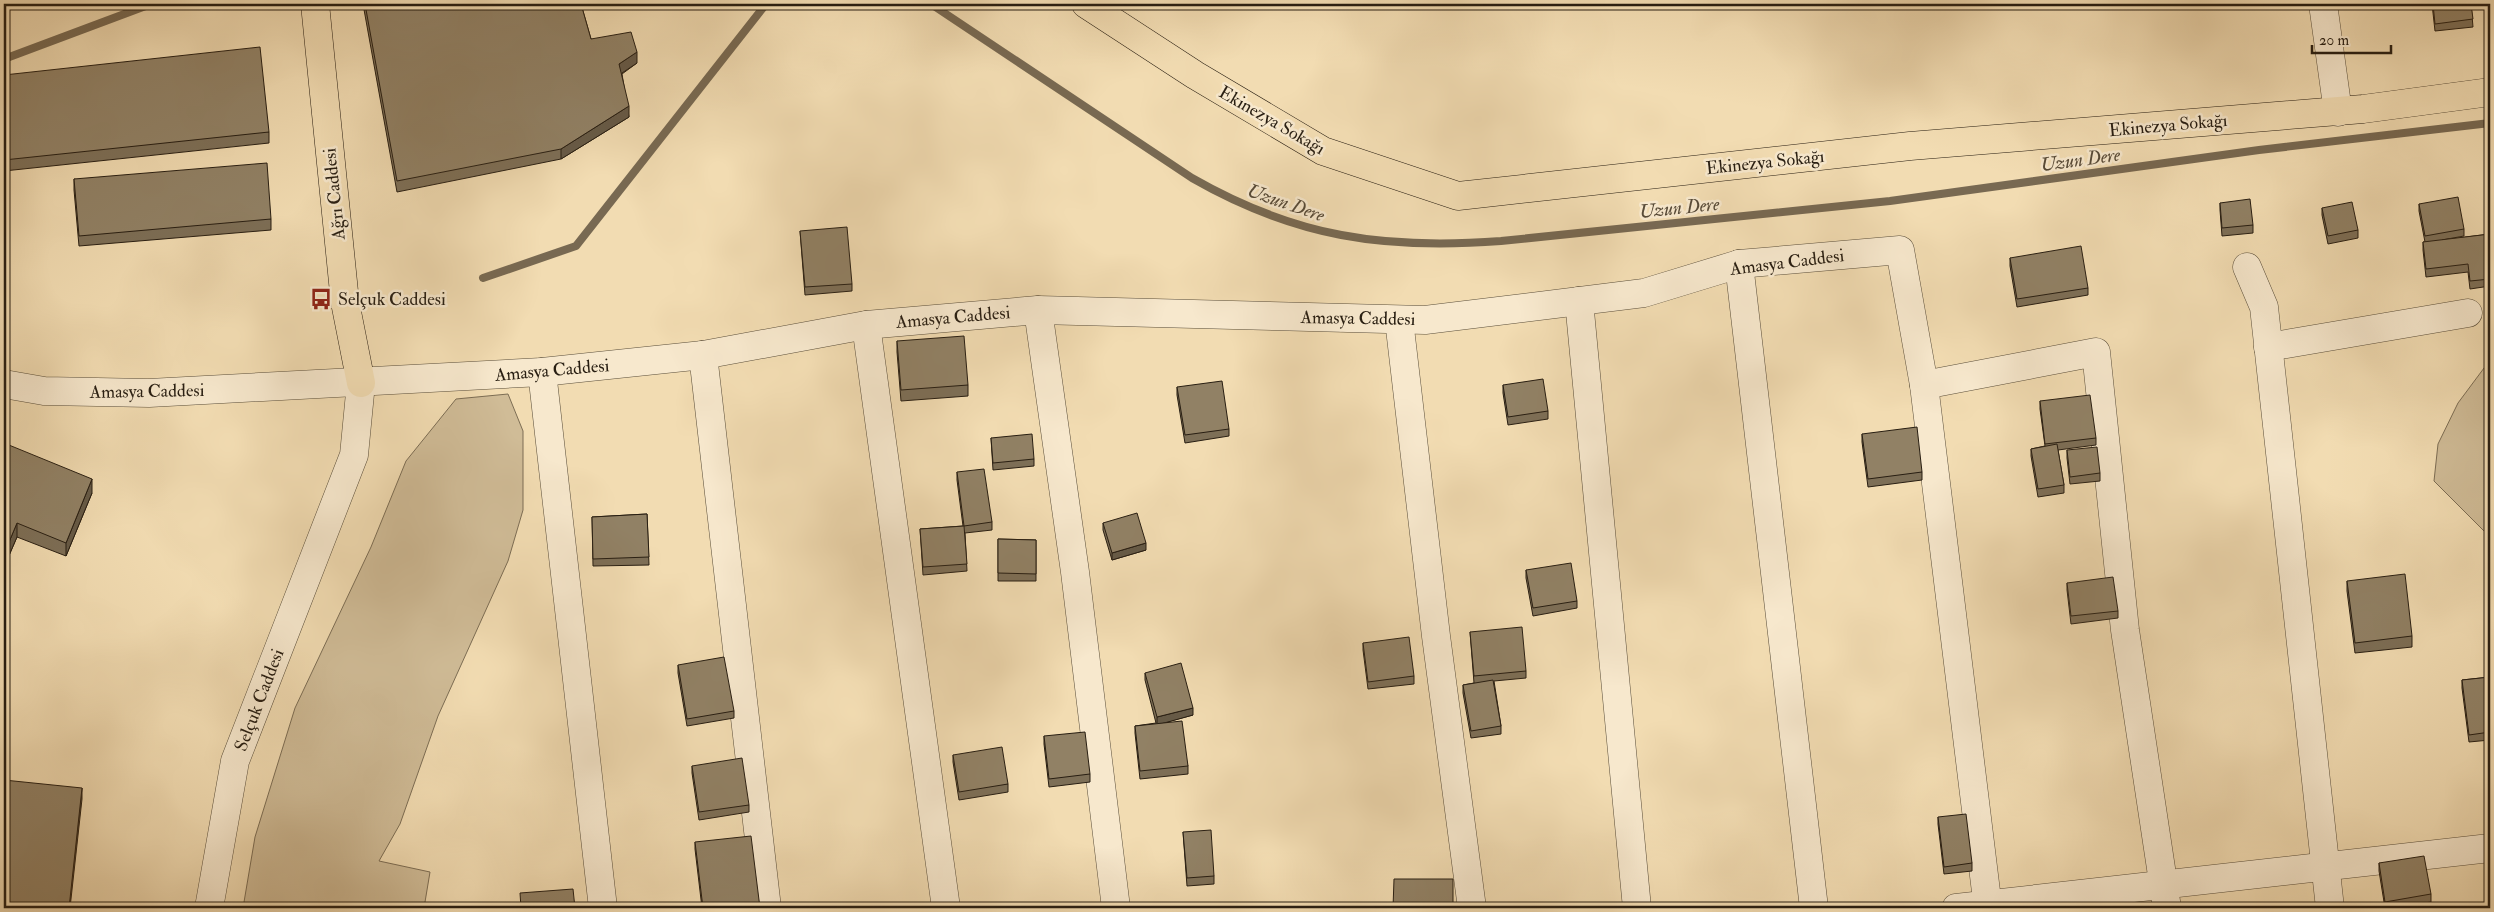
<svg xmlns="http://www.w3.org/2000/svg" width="2494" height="912" font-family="'IM FELL Double Pica',serif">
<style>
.green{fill:#d0bc97;stroke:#7c6d54}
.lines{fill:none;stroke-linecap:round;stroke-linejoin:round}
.stream{stroke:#786952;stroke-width:8}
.minor-casing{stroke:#5a4e3a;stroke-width:29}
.major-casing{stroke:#281e12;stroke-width:29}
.minor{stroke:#f7e8cd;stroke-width:28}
.major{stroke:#f2dcb2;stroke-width:28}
.wall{fill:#7d6f57;stroke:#281e12}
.shaded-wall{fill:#665a47;stroke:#281e12}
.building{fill:#918165;stroke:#281e12}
.labels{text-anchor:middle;stroke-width:5;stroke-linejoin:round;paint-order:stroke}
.street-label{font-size:18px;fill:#281e12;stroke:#f7e8cd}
.poi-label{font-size:18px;fill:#281e12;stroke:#f7e8cd;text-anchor:start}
.water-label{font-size:19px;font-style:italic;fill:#574a37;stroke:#f7e8cd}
</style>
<rect width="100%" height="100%" fill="#f2dcb2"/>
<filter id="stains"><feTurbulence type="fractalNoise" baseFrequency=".004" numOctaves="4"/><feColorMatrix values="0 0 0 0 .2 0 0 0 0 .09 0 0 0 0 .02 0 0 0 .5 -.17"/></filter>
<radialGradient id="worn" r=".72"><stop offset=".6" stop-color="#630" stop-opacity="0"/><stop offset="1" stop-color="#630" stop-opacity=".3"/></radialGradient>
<g class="green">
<polygon points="2490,360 2490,537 2434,481 2438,444 2458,403"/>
<polygon points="508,394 523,431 523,510 508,561 438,716 400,824 379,861 430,872 424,908 243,908 255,837 295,708 371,547 406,461 456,399"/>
</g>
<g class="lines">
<g class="stream">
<path d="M931,4l261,174c103,59 192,72 309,63l389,-40 369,-51 231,-27"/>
<polyline points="4,59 151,4"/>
<polyline points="483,278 576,246 766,4"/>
</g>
<g class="minor-casing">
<g id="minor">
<polyline points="2323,4 2338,112"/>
<polyline points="1739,264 1814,908"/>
<polyline points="2247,267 2264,307 2330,908"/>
<polyline points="1579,301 1637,908"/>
<polyline points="1038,310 1075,572 1116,908"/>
<polyline points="1399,320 1436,636 1472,908"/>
<polyline points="866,325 946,908"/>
<polyline points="2268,347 2468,313"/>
<polyline points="703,355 767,908"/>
<polyline points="542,372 603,908"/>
<polyline points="4,384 44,391 149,393 542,372 703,355 866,325 1038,310 1425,320 1644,293 1739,264 1900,250 1924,385 1988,908"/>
<polyline points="1924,385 2096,352 2125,630 2167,908"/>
<polyline points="209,908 235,761 354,455 361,383"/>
<polyline points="1956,908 2490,848"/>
</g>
</g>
<g class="major-casing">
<g id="major">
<polyline points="315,4 345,302 361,383"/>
<polyline points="1086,4 1195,75 1323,151 1458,196 1910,146 2363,109 2490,92"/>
</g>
</g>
<use href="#minor" class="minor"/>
<use href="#major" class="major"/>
</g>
<g class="wall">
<polygon points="363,4 581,4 591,39 637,63 622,74 629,117 561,159 397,192"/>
<polygon points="2432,4 2471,4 2473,27 2435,31"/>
<polygon points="2487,4 2490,4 2490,18 2489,19"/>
<polygon points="4,75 269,132 269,143 4,171"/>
<polygon points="74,179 271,219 271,230 79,246 74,190"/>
<polygon points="2220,203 2253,225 2253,233 2222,236 2220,210"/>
<polygon points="2419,204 2464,229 2464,236 2442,240 2490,234 2490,286 2470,289 2468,272 2426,277 2423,250 2423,242 2425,242 2419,211"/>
<polygon points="2322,208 2358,230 2358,238 2328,244 2322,215"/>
<polygon points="800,231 852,284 852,291 805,295"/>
<polygon points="2010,258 2088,288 2088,295 2017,307 2010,266"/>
<polygon points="897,341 968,385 968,396 901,401 897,352"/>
<polygon points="1503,385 1548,411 1548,419 1508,425 1503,393"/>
<polygon points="1177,387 1229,429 1229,436 1185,443 1177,395"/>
<polygon points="2040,401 2096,438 2096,445 2058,450 2064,485 2064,493 2038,497 2031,456 2031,449 2045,446 2040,409"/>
<polygon points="1862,434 1922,472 1922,480 1868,487 1862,442"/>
<polygon points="991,438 1034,459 1034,466 993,470"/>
<polygon points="4,443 92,493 66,556 17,537 4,567"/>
<polygon points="2067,450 2100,473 2100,481 2070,484 2067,458"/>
<polygon points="957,472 992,522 992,530 965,533 967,571 923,575 920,529 963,526 957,480"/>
<polygon points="647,514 649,565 593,566 592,517"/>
<polygon points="1103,523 1146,550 1112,560 1103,530"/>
<polygon points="998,539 1036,540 1036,581 998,581"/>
<polygon points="1526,570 1577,601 1577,608 1533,616 1526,578"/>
<polygon points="2347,581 2412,636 2412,647 2355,653 2347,591"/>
<polygon points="2067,583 2118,611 2118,618 2071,624 2067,590"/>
<polygon points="1470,632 1526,671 1526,678 1494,681 1501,726 1501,734 1471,738 1463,693 1463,685 1474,683"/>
<polygon points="1363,643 1414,676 1414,684 1368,689 1363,650"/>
<polygon points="678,665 734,711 734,718 687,726 678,673"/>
<polygon points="1145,673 1193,715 1167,722 1188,766 1188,774 1140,779 1135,733 1135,726 1156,723 1145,680"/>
<polygon points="2490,677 2490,740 2469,742 2462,688 2462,680"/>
<polygon points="1044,736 1090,774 1090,782 1049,787 1044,744"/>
<polygon points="953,755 1008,784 1008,792 959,800 953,762"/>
<polygon points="692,766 749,805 749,812 699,820 692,773"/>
<polygon points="1938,817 1972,863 1972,871 1944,874 1938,824"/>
<polygon points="1183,832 1214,876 1214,884 1187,886"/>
<polygon points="695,842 760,908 702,908 695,849"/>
<polygon points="2379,863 2431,894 2431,902 2392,908 2385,908 2379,871"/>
</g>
<g class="shaded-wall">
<polygon points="637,52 637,63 619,75 619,64"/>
<polygon points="629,106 629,117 561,159 561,149"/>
<polygon points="92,479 92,493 66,556 66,543"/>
<polygon points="17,523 17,537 4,567 4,554"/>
<polygon points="1146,543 1146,550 1112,560 1112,553"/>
<polygon points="1193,708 1193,715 1157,725 1157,717"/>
<polygon points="82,788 82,799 70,908 69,908"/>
</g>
<g class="building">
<polygon points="365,4 581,4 591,39 631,32 637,52 619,64 629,106 561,149 397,181"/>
<polygon points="2433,4 2471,4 2473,19 2435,24"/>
<polygon points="260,47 269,132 4,160 4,75"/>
<polygon points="267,163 271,219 79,236 74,179"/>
<polygon points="2458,197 2464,229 2425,236 2419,204"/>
<polygon points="2250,199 2253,225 2222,228 2220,203"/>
<polygon points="2352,202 2358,230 2328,236 2322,208"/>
<polygon points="847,227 852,284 805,287 800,231"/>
<polygon points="2490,234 2490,279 2470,281 2468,264 2426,269 2423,242"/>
<polygon points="2081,246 2088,288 2017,299 2010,258"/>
<polygon points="964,336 968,385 901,390 897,341"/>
<polygon points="1543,379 1548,411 1508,417 1503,385"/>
<polygon points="1222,381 1229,429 1185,435 1177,387"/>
<polygon points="2090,395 2096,438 2045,444 2040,401"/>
<polygon points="1917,427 1922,472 1868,479 1862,434"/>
<polygon points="1032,434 1034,459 993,463 991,438"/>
<polygon points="4,443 92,479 66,543 17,523 4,554"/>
<polygon points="2057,444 2064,485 2038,489 2031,449"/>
<polygon points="2097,447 2100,473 2070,477 2067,450"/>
<polygon points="984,469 992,522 964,526 957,472"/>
<polygon points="1137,513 1146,543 1112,553 1103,523"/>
<polygon points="647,514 649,557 593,559 592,517"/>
<polygon points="964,526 967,564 923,567 920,529"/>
<polygon points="998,539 1036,540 1036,574 998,573"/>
<polygon points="1571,563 1577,601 1533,608 1526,570"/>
<polygon points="2405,574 2412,636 2355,643 2347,581"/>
<polygon points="2113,577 2118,611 2071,616 2067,583"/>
<polygon points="1522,627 1526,671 1474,676 1470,632"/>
<polygon points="1409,637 1414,676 1368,682 1363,643"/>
<polygon points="724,657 734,711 687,719 678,665"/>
<polygon points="1181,663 1193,708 1157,717 1145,673"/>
<polygon points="2490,677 2490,732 2469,735 2462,680"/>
<polygon points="1493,680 1501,726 1471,731 1463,685"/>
<polygon points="1182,721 1188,766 1140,771 1135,726"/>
<polygon points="1085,732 1090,774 1049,779 1044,736"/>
<polygon points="1002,747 1008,784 959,792 953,755"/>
<polygon points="742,758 749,805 699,812 692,766"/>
<polygon points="4,780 82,788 69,908 4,908"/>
<polygon points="1966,814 1972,863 1944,867 1938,817"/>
<polygon points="1211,830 1214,876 1187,878 1183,832"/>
<polygon points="751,836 760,908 703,908 695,842"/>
<polygon points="2424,856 2431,894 2385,902 2379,863"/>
<polygon points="1394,879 1453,879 1453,908 1393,908"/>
<polygon points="573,889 575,908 521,908 520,893"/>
</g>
<defs>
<g id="bus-bare" transform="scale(1.725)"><path d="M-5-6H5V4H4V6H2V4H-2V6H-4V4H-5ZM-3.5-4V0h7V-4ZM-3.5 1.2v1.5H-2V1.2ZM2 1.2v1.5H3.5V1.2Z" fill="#8f2418" stroke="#f7e8cd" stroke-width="2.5" paint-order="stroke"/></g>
</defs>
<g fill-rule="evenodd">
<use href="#bus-bare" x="321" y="299"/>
</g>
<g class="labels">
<g class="street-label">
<text transform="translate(1272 120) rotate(30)" y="6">Ekinezya Sokağı</text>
<text transform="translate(2168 125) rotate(-5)" y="6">Ekinezya Sokağı</text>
<text transform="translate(1765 162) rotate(-6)" y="6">Ekinezya Sokağı</text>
<text transform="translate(334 194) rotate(-96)" y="6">Ağrı Caddesi</text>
<text transform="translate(1787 262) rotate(-7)" y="6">Amasya Caddesi</text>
<text transform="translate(953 317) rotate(-5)" y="6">Amasya Caddesi</text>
<text transform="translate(1358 318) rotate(1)" y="6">Amasya Caddesi</text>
<text transform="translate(552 370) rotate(-5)" y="6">Amasya Caddesi</text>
<text transform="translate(147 391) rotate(-1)" y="6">Amasya Caddesi</text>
<text transform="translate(259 700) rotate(-69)" y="6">Selçuk Caddesi</text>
</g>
<g class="poi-label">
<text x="338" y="305">Selçuk Caddesi</text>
</g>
<g class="water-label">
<text transform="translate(2080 159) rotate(-8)" y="7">Uzun Dere</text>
<text transform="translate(1286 202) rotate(19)" y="7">Uzun Dere</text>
<text transform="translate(1679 207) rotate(-6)" y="7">Uzun Dere</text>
</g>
</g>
<rect width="2494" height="912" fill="none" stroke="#f2dcb2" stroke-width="20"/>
<rect x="5" y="5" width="2484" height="902" fill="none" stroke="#281e12" stroke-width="2.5"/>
<rect x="10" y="10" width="2474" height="892" fill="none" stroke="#281e12"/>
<path d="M2312 45v8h79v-8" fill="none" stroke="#281e12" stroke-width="2.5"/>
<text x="2319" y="45" font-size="15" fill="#281e12" stroke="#f7e8cd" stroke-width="4" paint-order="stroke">20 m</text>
<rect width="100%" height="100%" filter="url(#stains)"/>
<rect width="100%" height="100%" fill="url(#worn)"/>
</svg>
